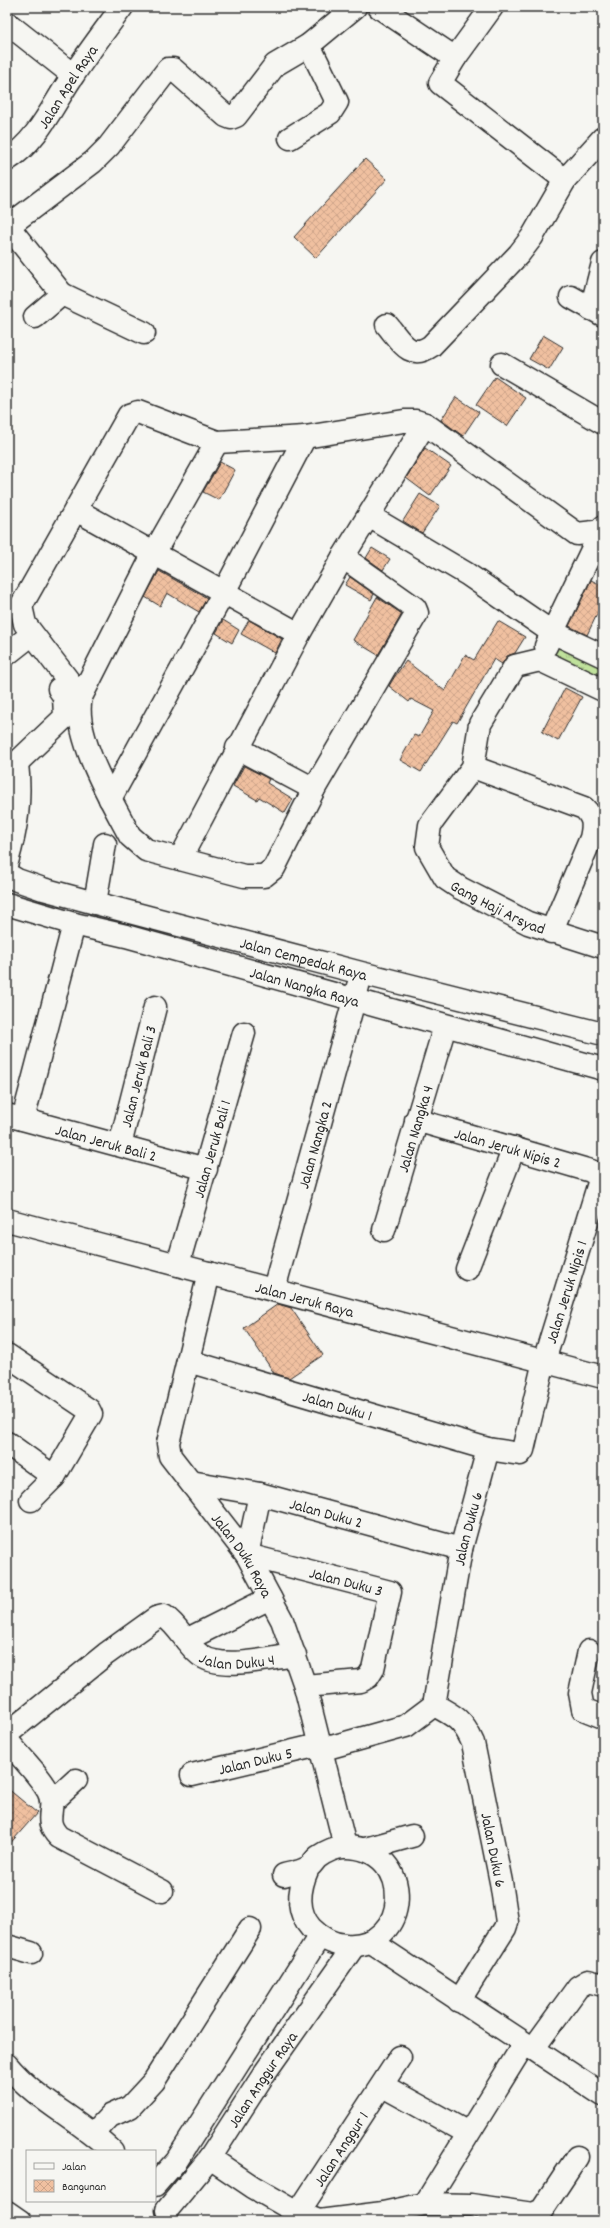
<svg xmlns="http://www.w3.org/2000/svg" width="610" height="2228" font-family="Dekko,sans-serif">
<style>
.park{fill:url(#park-tufts);stroke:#768664}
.building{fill:url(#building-cross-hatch);stroke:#2b2b2b}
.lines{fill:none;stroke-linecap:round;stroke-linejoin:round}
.minor-casing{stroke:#2b2b2b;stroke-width:25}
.minor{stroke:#f6f6f2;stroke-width:22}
.labels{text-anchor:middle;stroke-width:3.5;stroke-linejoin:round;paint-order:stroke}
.street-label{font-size:16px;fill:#2b2b2b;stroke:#f6f6f2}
</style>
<defs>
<pattern id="park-tufts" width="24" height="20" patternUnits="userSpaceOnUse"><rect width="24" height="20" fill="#c0e29c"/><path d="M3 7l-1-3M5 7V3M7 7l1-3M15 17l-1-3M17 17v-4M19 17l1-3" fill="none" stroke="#a5c287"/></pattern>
<pattern id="building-cross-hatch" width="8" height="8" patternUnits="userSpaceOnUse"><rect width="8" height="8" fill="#f0c0a0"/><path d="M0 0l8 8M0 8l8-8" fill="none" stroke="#cea58a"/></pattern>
</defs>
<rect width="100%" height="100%" fill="#f6f6f2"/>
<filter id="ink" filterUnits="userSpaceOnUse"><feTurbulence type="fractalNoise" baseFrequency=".025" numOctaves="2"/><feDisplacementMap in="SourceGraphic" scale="8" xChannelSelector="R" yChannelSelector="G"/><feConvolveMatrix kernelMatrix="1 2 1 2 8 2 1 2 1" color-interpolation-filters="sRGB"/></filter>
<g filter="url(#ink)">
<polygon class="park" points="550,631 603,657 603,690 540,660"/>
<g class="building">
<polygon points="365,159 387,179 316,258 294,237"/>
<polygon points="543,335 563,347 549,370 529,359"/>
<polygon points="495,377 526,398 507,426 476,405"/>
<polygon points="456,397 479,412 463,436 441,420"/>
<polygon points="425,448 451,466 430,496 406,478"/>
<polygon points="220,462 235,470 219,500 203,492"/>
<polygon points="420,494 440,506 422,533 403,521"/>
<polygon points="372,548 390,559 383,570 366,558"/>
<polygon points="159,571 207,598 199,612 167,593 160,606 145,597"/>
<polygon points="350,577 374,594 371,600 345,585"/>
<polygon points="591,580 603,586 603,602 587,635 569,626"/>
<polygon points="377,597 402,614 378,655 353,640"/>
<polygon points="223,620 239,630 232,643 216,633"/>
<polygon points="249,620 282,639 275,653 241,634"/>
<polygon points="498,621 525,637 515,653 507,656 502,664 494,659 457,723 453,721 421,772 400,760 414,735 419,737 434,711 411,699 409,702 389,686 395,676 406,661 445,691 465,655 474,660"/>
<polygon points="565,688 582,697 558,741 542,732"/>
<polygon points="244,766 269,779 267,783 293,799 285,813 259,797 257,800 233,786"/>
<polygon points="278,1304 291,1308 323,1355 289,1378 274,1373 244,1328"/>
<polygon points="7,1788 37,1813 7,1847"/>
</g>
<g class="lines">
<g class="minor-casing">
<g id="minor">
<polyline points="379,7 455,58 492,7"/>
<polyline points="7,23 73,75"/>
<polyline points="455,58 440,83 565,180"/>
<polyline points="290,138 330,113 337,102 309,45"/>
<path id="s1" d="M7,160c32,-20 46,-56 67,-86 15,-23 32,-45 48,-67"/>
<polyline points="8,226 62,294 35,317"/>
<polyline points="7,227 93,162 109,146 168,69 173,69 226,116 231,118 236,116 275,65 309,45 355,7"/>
<polyline points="62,294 144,333"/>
<polyline points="571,297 603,315"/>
<polyline points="591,309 603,263"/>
<path d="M387,325c13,15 22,36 44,21l88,-92 13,-17 33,-57 38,-42"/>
<polyline points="502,364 603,423"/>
<path d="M217,442l-63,111 -73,144c-9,38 31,105 49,139l16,14 98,26h20l10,-8 40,-79 103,-176 -2,-5 -72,-51"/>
<polyline points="76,510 299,634"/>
<polyline points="369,516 467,574 550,631 603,656"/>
<polyline points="546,646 603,527"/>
<polyline points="7,654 26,639"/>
<path id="s2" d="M540,660l-25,6 -35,58 -7,43 -43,58 -3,22 18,31 15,10 68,35 75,24"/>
<polyline points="540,660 603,690"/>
<polyline points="81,697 25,624 21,606 129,415 138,412 217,442 305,437 404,421 416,421 425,424 577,534 603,531"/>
<polyline points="237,748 314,789"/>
<path d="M473,767l111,41c10,10 10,16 7,30l-40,94"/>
<polyline points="7,772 65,717 64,696 59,689"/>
<polyline points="110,799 224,592 305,437"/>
<polyline points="180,859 299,634 343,557 425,424"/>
<path d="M7,862c10,-35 14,-63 10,-99"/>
<path id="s3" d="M7,874l10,6 26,9 52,14 266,70 242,61"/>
<polyline points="95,903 105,844"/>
<path id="s4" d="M7,904l67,20 52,12 477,133"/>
<path id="s5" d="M7,1115l199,54"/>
<polyline points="23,1119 74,924"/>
<path id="s6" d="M120,1145l35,-138"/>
<path id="s7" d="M7,1220l596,157"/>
<path id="s8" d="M384,1230l61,-204"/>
<path id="s9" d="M178,1264l66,-231"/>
<polyline points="467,1269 514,1148"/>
<path id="s10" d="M209,1273l-41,170 2,13 77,99 35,65 23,66 40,160"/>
<path id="s11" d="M274,1289l84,-303"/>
<polyline points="7,1355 89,1410 91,1414 54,1477 7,1443"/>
<path id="s12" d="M188,1361l300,88 32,5 3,-4 21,-89 55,-178 -1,-7 -7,-5 -175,-51"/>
<path id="s13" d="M191,1482l69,12 201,55"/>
<path id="s14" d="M260,1494l-13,61 143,37 -17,77 -5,8 -7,4 -56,5"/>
<polyline points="31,1500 54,1477"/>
<polyline points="186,1640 270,1598"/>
<polyline points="589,1651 580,1693 583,1709 603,1717"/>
<path id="s15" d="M434,1705c21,11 29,15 39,38l28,139 6,40 -2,6 -46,73"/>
<path id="s16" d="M7,1734l99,-80 50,-36 8,-2c15,10 22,28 36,39 21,16 70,3 95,0"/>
<path d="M7,1740c13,17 31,33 41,51 10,18 -7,28 11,46l103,54"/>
<path id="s17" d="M192,1775l127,-30 12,2 75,-21 28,-21 27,-156 27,-100"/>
<polyline points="52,1802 76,1780"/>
<polyline points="365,1849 412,1836"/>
<path d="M284,1875c7,-2 17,-3 23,-7 5,-2 7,-8 11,-11 7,-5 19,-11 28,-10 71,1 65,104 -1,98 -14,-1 -24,-7 -34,-17 -16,-18 -12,-40 -3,-60"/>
<polyline points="370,1941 603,2095"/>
<polyline points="7,1946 31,1953"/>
<polyline points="533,2049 578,1987 588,1981 603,1985"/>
<path d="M7,2065c30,36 72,54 105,86"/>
<polyline points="383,2086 468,2133"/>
<polyline points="94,2133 110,2116 130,2107 154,2081 250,1929"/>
<polyline points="210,2158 253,2187 298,2213 319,2221 383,2213 425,2204 471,2205 533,2214 542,2210 577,2157"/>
<polyline points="155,2185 177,2160 319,1937"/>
<polyline points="425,2204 524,2044"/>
<path id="s18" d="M167,2210l43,-52 56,-87 88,-125"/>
<polyline points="7,2212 20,2221"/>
<path id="s19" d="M298,2213l102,-156"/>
</g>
</g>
<use href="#minor" class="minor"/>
</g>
</g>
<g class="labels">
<g class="street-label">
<text dy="6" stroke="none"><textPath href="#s1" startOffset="96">Jalan Apel Raya</textPath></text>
<text dy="6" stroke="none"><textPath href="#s2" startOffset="328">Gang Haji Arsyad</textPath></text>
<text dy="6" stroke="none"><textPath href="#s3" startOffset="309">Jalan Cempedak Raya</textPath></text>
<text dy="6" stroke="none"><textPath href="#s4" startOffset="309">Jalan Nangka Raya</textPath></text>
<text dy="6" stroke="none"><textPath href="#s6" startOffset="71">Jalan Jeruk Bali 3</textPath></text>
<text dy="6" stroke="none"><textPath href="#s8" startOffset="106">Jalan Nangka 4</textPath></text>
<text dy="6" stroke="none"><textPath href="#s5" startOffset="103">Jalan Jeruk Bali 2</textPath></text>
<text dy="6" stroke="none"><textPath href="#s11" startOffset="150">Jalan Nangka 2</textPath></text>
<text transform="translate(508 1147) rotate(16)" y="6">Jalan Jeruk Nipis 2</text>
<text dy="6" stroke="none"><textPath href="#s9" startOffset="120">Jalan Jeruk Bali 1</textPath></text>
<text dy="6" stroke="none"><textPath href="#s12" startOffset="514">Jalan Jeruk Nipis 1</textPath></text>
<text dy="6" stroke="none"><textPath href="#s7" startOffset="308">Jalan Jeruk Raya</textPath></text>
<text dy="6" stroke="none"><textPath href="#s12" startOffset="156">Jalan Duku 1</textPath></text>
<text dy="6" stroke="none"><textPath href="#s13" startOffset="139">Jalan Duku 2</textPath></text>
<text dy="6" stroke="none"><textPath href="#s17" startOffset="435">Jalan Duku 6</textPath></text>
<text dy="6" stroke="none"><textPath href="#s10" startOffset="311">Jalan Duku Raya</textPath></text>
<text dy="6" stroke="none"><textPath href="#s14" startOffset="165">Jalan Duku 3</textPath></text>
<text dy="6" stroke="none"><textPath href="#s16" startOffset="289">Jalan Duku 4</textPath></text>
<text dy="6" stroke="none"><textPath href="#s17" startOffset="65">Jalan Duku 5</textPath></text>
<text dy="6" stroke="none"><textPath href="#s15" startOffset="165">Jalan Duku 6</textPath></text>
<text dy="6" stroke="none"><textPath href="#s18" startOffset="162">Jalan Anggur Raya</textPath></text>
<text dy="6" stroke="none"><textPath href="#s19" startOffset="77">Jalan Anggur 1</textPath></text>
</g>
</g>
<rect width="610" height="2228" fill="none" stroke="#f6f6f2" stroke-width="24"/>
<rect x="12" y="12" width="586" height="2204" fill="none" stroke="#2b2b2b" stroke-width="1.5" filter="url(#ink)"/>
<rect x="26" y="2150" width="130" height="52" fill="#f6f6f2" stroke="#a5a5a2"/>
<rect x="34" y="2163" width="20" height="6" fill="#f6f6f2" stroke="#a5a5a2"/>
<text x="62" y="2170" font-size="12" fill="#2b2b2b">Jalan</text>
<rect x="34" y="2180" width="20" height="12" fill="url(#building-cross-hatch)" stroke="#a5a5a2"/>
<text x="62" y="2190" font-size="12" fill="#2b2b2b">Bangunan</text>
</svg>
